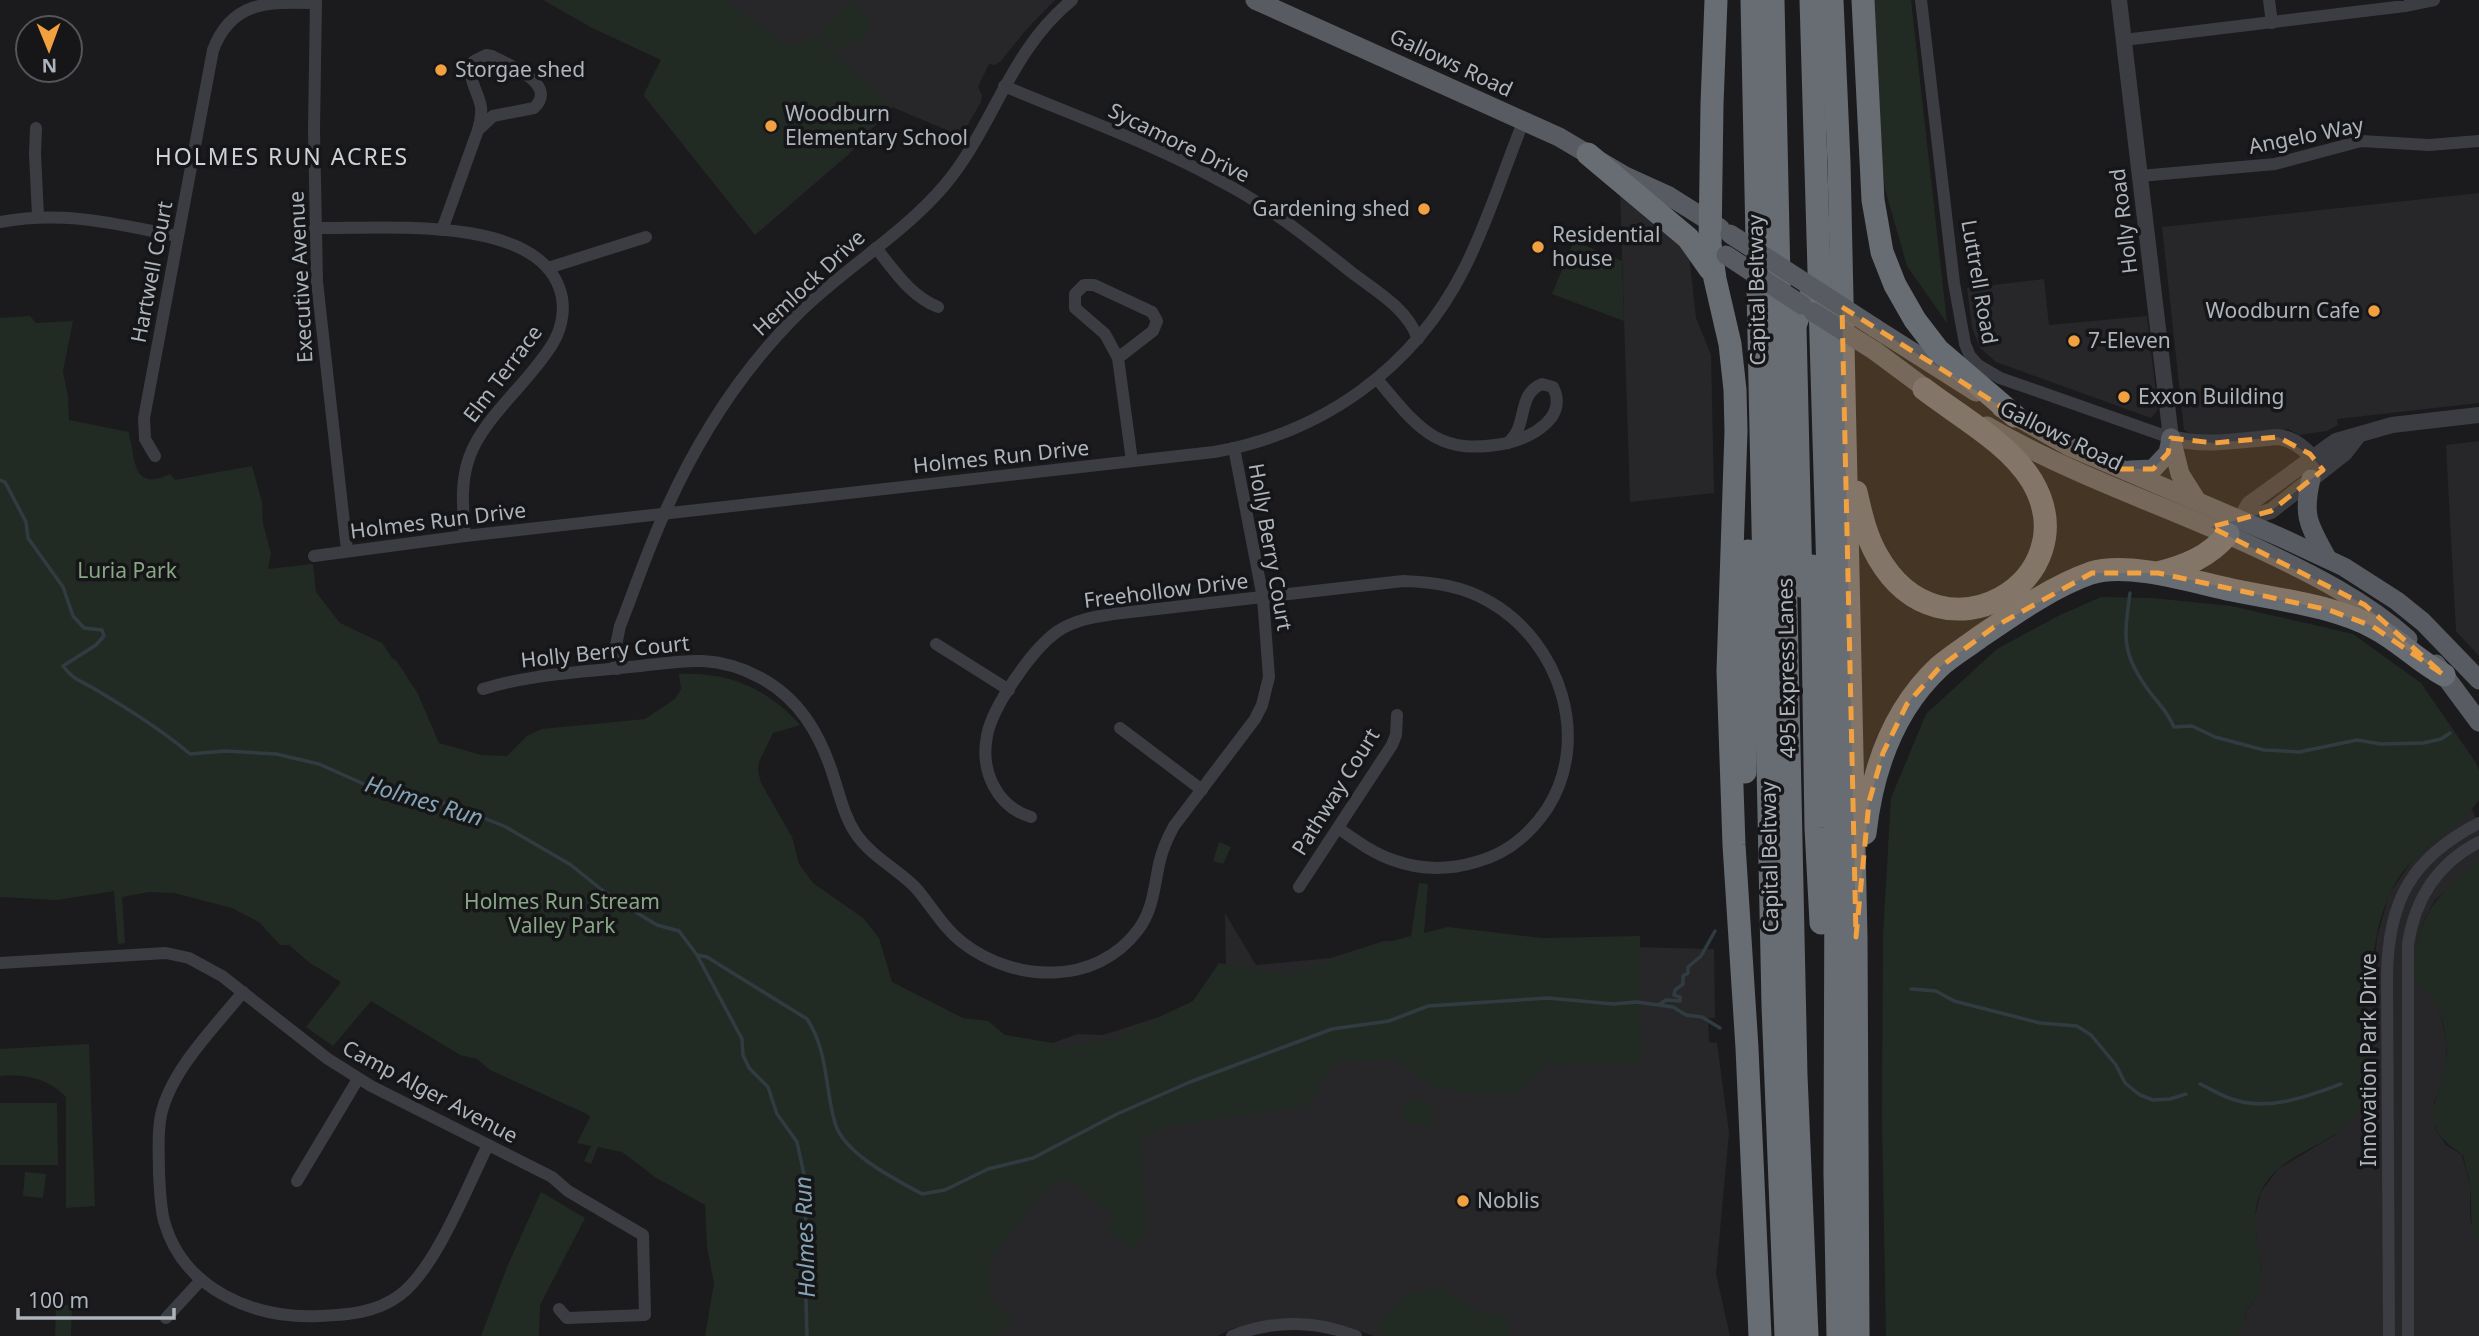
<svg xmlns="http://www.w3.org/2000/svg" width="2479" height="1336" font-family="'Noto Sans',sans-serif">
<style>
.built{fill:#27272a}
.green{fill:#222b23}
.lines{fill:none;stroke-linecap:round;stroke-linejoin:round}
.stream{stroke:#303c41;stroke-width:3.5}
.minor{stroke:#3c3d42;stroke-width:12}
.tertiary{stroke:#3c3d42;stroke-width:16}
.primary{stroke:#585b61;stroke-width:19}
.motorway{stroke:#686c73;stroke-width:23}
.primary-bridge{stroke:#585b61;stroke-width:19}
.marked{fill:#f1a13f;fill-opacity:0.2;stroke:#f1a13f;stroke-width:5;stroke-dasharray:14 9;stroke-linejoin:round}
.poi-dot{fill:#f1a13f;stroke:#161618;stroke-width:2.5}
.labels{text-anchor:middle;stroke-width:7;stroke-linejoin:round;paint-order:stroke}
.street-label{font-size:21px;fill:#adb4bc;stroke:#161618}
.poi-label{font-size:21px;fill:#adb4bc;stroke:#161618;text-anchor:start}
.park-label{font-size:21px;fill:#87a785;stroke:#161618}
.neighbourhood-label{font-size:23px;letter-spacing:2px;fill:#ced2d8;stroke:#161618}
.water-label{font-size:23px;font-style:italic;fill:#85a5b6;stroke:#161618}
</style>
<rect width="100%" height="100%" fill="#1b1b1d"/>
<g class="built">
<polygon points="543,0 1055,0 1025,31 1001,61 995,65 989,64 978,87 982,95 981,102 961,136 892,107 848,155 755,235 644,96 661,60 592,28"/>
<polygon points="1620,192 1688,245 1696,318 1711,355 1714,493 1630,502"/>
<polygon points="2479,193 2479,403 2337,419 2338,425 2327,431 2299,435 2288,429 2197,437 2184,430 2162,227"/>
<polygon points="2044,279 2049,325 2147,316 2158,410 2151,418 1996,362 1980,348 1972,328 1967,288"/>
<polygon points="2479,441 2479,656 2456,631 2446,445"/>
<polygon points="2472,809 2479,825 2479,860 2435,900 2424,920 2417,941 2415,972 2436,1004 2441,1017 2446,1040 2447,1070 2434,1103 2435,1128 2446,1145 2462,1155 2470,1186 2470,1220 2479,1242 2479,1336 2237,1336 2247,1311 2259,1292 2261,1280 2262,1270 2254,1220 2261,1192 2278,1169 2335,1135 2372,1066 2371,998 2377,938 2389,894 2414,858"/>
<polygon points="1225,913 1256,965 1331,958 1384,941 1714,949 1715,1018 1708,1018 1709,1042 1717,1043 1729,1133 1716,1274 1730,1336 1374,1336 1339,1324 1294,1319 1234,1328 1217,1336 989,1336 989,1256 1031,1197 1086,1166 1052,1043 1078,1034 1103,1035 1196,1005 1226,975"/>
</g>
<g class="green">
<polygon points="545,0 723,0 792,47 816,36 892,107 849,153 754,233 644,94 661,59 592,27"/>
<polygon points="1861,0 1911,0 1947,323 1907,266 1885,189"/>
<polygon points="851,1 868,18 871,32 857,45 851,41 839,53 819,35"/>
<polygon points="1574,241 1622,261 1624,321 1552,294"/>
<path d="M30,316l6,7 37,-2 -10,50 5,26 1,23 60,12c0,7 2,8 3,15 3,26 10,41 38,27l5,6 77,-14 10,36 1,22 8,29 -3,16 45,-5 3,28 24,31 42,20 10,15 4,2 22,34 21,49 42,12 26,1 20,-20 15,-7 103,-10 30,-20 6,-10 -2,-15c50,-2 88,14 121,51l-27,8 -14,29 -1,8 3,13 31,54 7,27 14,19 50,35 16,20 13,44 71,36 25,3 17,14 47,8 2,6 61,-11 78,-37 26,-38 70,12 83,-29 39,-10 8,-53 9,1 -4,49 24,-6 94,11 98,-2 1,128 -96,1 -25,28 -47,1 -40,-7 -37,-28 -61,3 -27,44 -140,20 -27,11 5,79 -2,20 -11,13 -27,-21 9,-12 -48,-38c-19,9 -38,23 -45,44l-33,38v38l25,21 -21,17h-288l9,-53 -7,-36 -2,-42 -50,-28 -33,-25 -24,-5 -7,17 -7,-3 7,-15 -14,-3 13,-26 -3,-3 -97,-44 -13,-11 -17,-4 -89,-54 -38,45 -27,-19 35,-45 -31,-19 -21,-18h-9l-21,-23 -27,-14 -58,-15 -25,-1 -27,5 3,46 -7,1 -4,-53 -57,9 -57,-3v-579z"/>
<path d="M2101,597l51,1 79,8 122,28 68,49 55,80 3,7v30c-27,37 -71,49 -90,96 -14,31 -18,70 -18,104 0,36 6,72 -10,105 -20,44 -83,43 -101,89 -14,34 8,63 0,95 -2,8 -10,15 -13,22 -5,9 -5,18 -10,25h-351l-4,-216 1,-185 8,-137 35,-84 71,-65 61,-33z"/>
<polygon points="1219,842 1231,847 1223,864 1213,861"/>
<path d="M2479,860v382c-12,-16 -6,-36 -9,-54 -1,-11 -5,-22 -7,-33 -60,-39 -10,-60 -17,-113 -2,-18 -6,-36 -19,-49 -3,-4 -9,-7 -11,-12 -5,-11 -1,-31 2,-42 11,-40 32,-53 61,-79z"/>
<path d="M89,1044l6,162 -29,2v-111c-18,-19 -41,-23 -66,-21v-27z"/>
<path d="M1413,1099c20,6 21,7 21,27l-29,-4 -3,-6 2,-10z"/>
<polygon points="0,1103 57,1103 58,1165 0,1165"/>
<polygon points="25,1172 46,1174 43,1198 23,1196"/>
<polygon points="541,1192 585,1218 540,1305 539,1336 481,1336 507,1267"/>
<path d="M1441,1287l41,26 26,4 1,19h-121l-11,-7c18,-34 27,-34 64,-42z"/>
<polygon points="56,1305 72,1305 71,1336 55,1336"/>
</g>
<g class="lines">
<g class="stream">
<path d="M0,480l5,2 21,40 2,16 35,49 10,29 11,12 18,2 2,6 -8,9 -33,21c12,16 20,15 35,25 32,19 64,39 92,63l35,-3 51,3 43,10 47,21 86,20 54,22 65,38 31,25 40,26 15,9 22,6 18,24 45,84 1,16 6,13 19,19 9,27 20,28 9,42 -1,80 2,72"/>
<path d="M2130,593c-6,45 -9,60 19,98 11,15 17,18 25,36l18,-1 23,11 49,13 35,2 58,-12 24,4 42,-1 18,-4 9,-6"/>
<path d="M697,955l10,2 100,62c21,31 18,70 28,104 9,31 60,56 87,71l23,-4 43,-21 45,-11 84,-44 73,-32 142,-53 57,-8 39,-15 120,-8 65,6 24,-2 36,5 13,8 16,2 18,11"/>
<polyline points="1911,989 1936,991 1954,1001 2040,1023 2077,1026 2091,1035 2116,1065 2125,1083 2140,1095 2153,1100 2170,1099 2186,1094"/>
<polyline points="1660,1004 1666,1000 1680,1001 1680,997 1674,995 1675,990 1683,984 1683,976 1688,973 1688,967 1701,956 1715,931"/>
<path d="M2200,1084c11,5 23,13 35,16 36,11 73,-4 106,-16"/>
</g>
<g class="minor">
<polyline points="316,0 314,130 317,282 347,550"/>
<polyline points="1921,0 1954,283 1965,344 1970,356 1978,365 2000,378 2171,438"/>
<polyline points="2269,0 2272,23"/>
<polyline points="2124,40 2405,6 2434,0"/>
<path d="M486,55l6,1c17,9 67,28 42,52l-41,8 -15,14c2,-8 4,-15 3,-23 -3,-17 -15,-28 -7,-46z"/>
<path d="M1004,86c74,31 150,58 220,97 46,24 87,57 127,89 25,19 56,36 67,67"/>
<polyline points="36,128 35,154 38,216"/>
<polyline points="2140,176 2275,164 2361,141 2429,145 2479,141"/>
<path d="M0,222c66,-12 114,2 178,14"/>
<path d="M315,228c64,1 217,-14 244,59 7,18 4,39 -6,56 -22,38 -70,74 -84,115 -9,26 -6,52 -4,78"/>
<polyline points="442,230 478,130"/>
<path d="M876,248c18,22 34,48 62,59"/>
<polyline points="548,268 646,237"/>
<polygon points="1084,285 1094,285 1152,312 1157,321 1153,331 1118,358 1105,334 1075,308 1075,294"/>
<polyline points="1118,358 1132,461"/>
<path d="M1377,379c42,50 60,78 131,64"/>
<path d="M1542,384l11,3c16,31 -22,50 -45,56 4,-4 8,-9 10,-14 7,-17 4,-37 24,-45z"/>
<path d="M155,456l-10,-17 -1,-21 69,-368c19,-50 56,-48 103,-47"/>
<path d="M314,556l151,-20 749,-84c109,-19 200,-84 250,-183 24,-47 40,-100 60,-149"/>
<polyline points="936,644 1009,690"/>
<path d="M617,669l-1,-24 4,-19c15,-38 28,-77 45,-114 33,-74 77,-143 135,-200 46,-45 102,-77 144,-126 50,-59 65,-135 128,-186"/>
<path d="M483,689c44,-14 91,-16 136,-21 28,-2 56,-8 84,-7 20,1 39,7 56,16 40,21 61,57 74,98 7,21 11,41 23,59 16,23 40,34 59,53 16,18 28,41 48,56 52,40 133,43 175,-13 16,-21 16,-45 22,-70 3,-12 8,-23 14,-34l81,-107 7,-14 7,-28 -6,-79 -29,-150"/>
<polyline points="1120,728 1202,790"/>
<path d="M1031,817c-34,-10 -51,-46 -44,-81 5,-29 46,-88 71,-105 17,-11 35,-14 55,-17l290,-33c31,1 60,5 87,21 70,40 102,137 57,207 -17,25 -41,45 -71,53 -27,8 -56,8 -83,-2 -20,-7 -38,-20 -55,-32"/>
<polyline points="1299,887 1392,745 1396,735 1397,715"/>
<polyline points="0,963 166,953 189,958 222,976 328,1059 371,1086 552,1177 568,1191 643,1235 645,1315 567,1318 559,1309"/>
<path d="M243,992c-29,36 -72,78 -82,123 -4,19 -2,39 -2,58 1,16 1,32 5,48 19,68 89,98 155,95 28,-1 57,-3 81,-21 36,-27 67,-108 88,-150"/>
<polyline points="297,1181 358,1079"/>
<polyline points="166,1318 201,1280"/>
<path d="M1232,1336c41,-16 83,-16 124,0"/>
<path d="M2389,1336l-2,-360c1,-75 24,-118 92,-153"/>
<path d="M2408,1336v-392c7,-45 30,-81 71,-102"/>
</g>
<g class="tertiary">
<path d="M2119,0l52,438c36,9 71,2 107,-1 20,2 33,18 45,33"/>
<polyline points="2240,520 2249,504 2336,441 2392,425 2479,415"/>
<polyline points="2240,520 2271,511 2345,453 2358,436"/>
</g>
<g class="primary">
<polyline points="1255,0 1559,137 1625,176 1669,196 1720,228"/>
<polyline points="1875,328 1976,392"/>
<polyline points="1875,351 1937,397"/>
<polyline points="2001,408 2070,447 2280,537 2344,567 2397,601 2423,622 2479,680"/>
<path d="M1987,426c86,50 182,81 272,123 53,25 105,51 149,90"/>
<polyline points="2171,438 2180,474 2197,501"/>
<polyline points="2130,470 2153,469 2168,453 2171,438"/>
<path d="M2311,479c-9,38 -2,46 16,79"/>
<polyline points="2436,664 2479,722"/>
</g>
<g class="motorway">
<polyline points="1716,0 1712,104 1710,244 1715,279 1730,344 1735,390 1736,431 1728,671 1734,845 1747,1048 1760,1336"/>
<polyline points="1752,0 1773,1005 1786,1336"/>
<polyline points="1773,0 1796,1075 1807,1336"/>
<polyline points="1811,0 1836,845 1835,1173 1838,1336"/>
<polyline points="1832,0 1839,162 1856,937 1858,1336"/>
<polyline points="1863,0 1873,200 1882,252 1895,285 1915,320 1938,350 2015,416"/>
<polyline points="1588,154 1688,238 1710,269"/>
<path d="M1856,492c5,22 10,45 22,65 64,112 212,23 154,-76 -23,-38 -73,-65 -108,-92"/>
<polyline points="1812,566 1816,828 1821,923"/>
<path d="M2158,573c27,-7 51,-16 70,-39"/>
<polyline points="1801,586 1795,326 1802,305 1817,292"/>
<polyline points="1745,772 1748,551"/>
<path d="M1865,833c7,-61 28,-123 74,-166 11,-10 26,-19 38,-28 35,-24 74,-52 114,-66 37,-12 103,9 141,17 47,10 100,15 143,38 25,13 44,34 69,47"/>
</g>
<g class="primary-bridge">
<polyline points="1730,234 1875,328"/>
<polyline points="1726,255 1802,305"/>
<polyline points="1813,312 1875,351"/>
</g>
</g>
<path class="marked" d="M1842,307l203,127 76,35h32l15,-16 3,-15 43,5 64,-6 32,17 13,16 -52,41 -60,16 154,78 79,70 -72,-49 -43,-16 -171,-37h-66l-98,54 -54,40 -33,37 -24,49 -14,49 -13,135z"/>
<g class="poi-dot">
<circle cx="441" cy="70" r="7"/>
<circle cx="771" cy="126" r="7"/>
<circle cx="1424" cy="209" r="7"/>
<circle cx="1538" cy="247" r="7"/>
<circle cx="2374" cy="311" r="7"/>
<circle cx="2074" cy="341" r="7"/>
<circle cx="2124" cy="397" r="7"/>
<circle cx="1463" cy="1201" r="7"/>
</g>
<g class="labels">
<g class="street-label">
<text transform="translate(1451 63) rotate(25)" y="7">Gallows Road</text>
<text transform="translate(2306 136) rotate(-11)" y="7">Angelo Way</text>
<text transform="translate(1179 143) rotate(26)" y="7">Sycamore Drive</text>
<text transform="translate(2124 221) rotate(-97)" y="7">Holly Road</text>
<text transform="translate(152 272) rotate(-79)" y="7">Hartwell Court</text>
<text transform="translate(301 277) rotate(-93)" y="7">Executive Avenue</text>
<text transform="translate(1979 282) rotate(80)" y="7">Luttrell Road</text>
<text transform="translate(809 283) rotate(-43)" y="7">Hemlock Drive</text>
<text transform="translate(1757 290) rotate(-91)" y="7">Capital Beltway</text>
<text transform="translate(503 374) rotate(-53)" y="7">Elm Terrace</text>
<text transform="translate(2061 436) rotate(26)" y="7">Gallows Road</text>
<text transform="translate(1001 457) rotate(-6)" y="7">Holmes Run Drive</text>
<text transform="translate(438 521) rotate(-7)" y="7">Holmes Run Drive</text>
<text transform="translate(1270 547) rotate(80)" y="7">Holly Berry Court</text>
<text transform="translate(1166 591) rotate(-7)" y="7">Freehollow Drive</text>
<text transform="translate(605 652) rotate(-6)" y="7">Holly Berry Court</text>
<text transform="translate(1787 668) rotate(-91)" y="7">495 Express Lanes</text>
<text transform="translate(1336 792) rotate(-58)" y="7">Pathway Court</text>
<text transform="translate(1770 857) rotate(-91)" y="7">Capital Beltway</text>
<text transform="translate(2369 1060) rotate(-90)" y="7">Innovation Park Drive</text>
<text transform="translate(430 1092) rotate(28)" y="7">Camp Alger Avenue</text>
</g>
<g class="poi-label">
<text x="455" y="77">Storgae shed</text>
<text x="785" y="121">Woodburn<tspan x="785" dy="24">Elementary School</tspan></text>
<text x="1410" y="216" text-anchor="end">Gardening shed</text>
<text x="1552" y="242">Residential<tspan x="1552" dy="24">house</tspan></text>
<text x="2360" y="318" text-anchor="end">Woodburn Cafe</text>
<text x="2088" y="348">7-Eleven</text>
<text x="2138" y="404">Exxon Building</text>
<text x="1477" y="1208">Noblis</text>
</g>
<g class="park-label">
<text x="127" y="578">Luria Park</text>
<text x="562" y="909">Holmes Run Stream<tspan x="562" dy="24">Valley Park</tspan></text>
</g>
<g class="neighbourhood-label">
<text x="282" y="165">HOLMES RUN ACRES</text>
</g>
<g class="water-label">
<text transform="translate(424 801) rotate(17)" y="8">Holmes Run</text>
<text transform="translate(805 1237) rotate(-92)" y="8">Holmes Run</text>
</g>
</g>
<g transform="translate(49 49) rotate(179)"><circle r="33" fill="#161618" stroke="#52555a" stroke-width="2"/>
<path d="M0-5L12 26L0 18L-12 26Z" fill="#f1a13f"/>
<text y="-10" font-size="19" font-weight="bold" text-anchor="middle" fill="#adb4bc">N</text>
</g>
<path d="M18 1308v10h156v-10" fill="none" stroke="#adb4bc" stroke-width="3.5"/>
<text x="28" y="1308" font-size="21" fill="#adb4bc" stroke="#161618" stroke-width="5" paint-order="stroke">100 m</text>
</svg>
